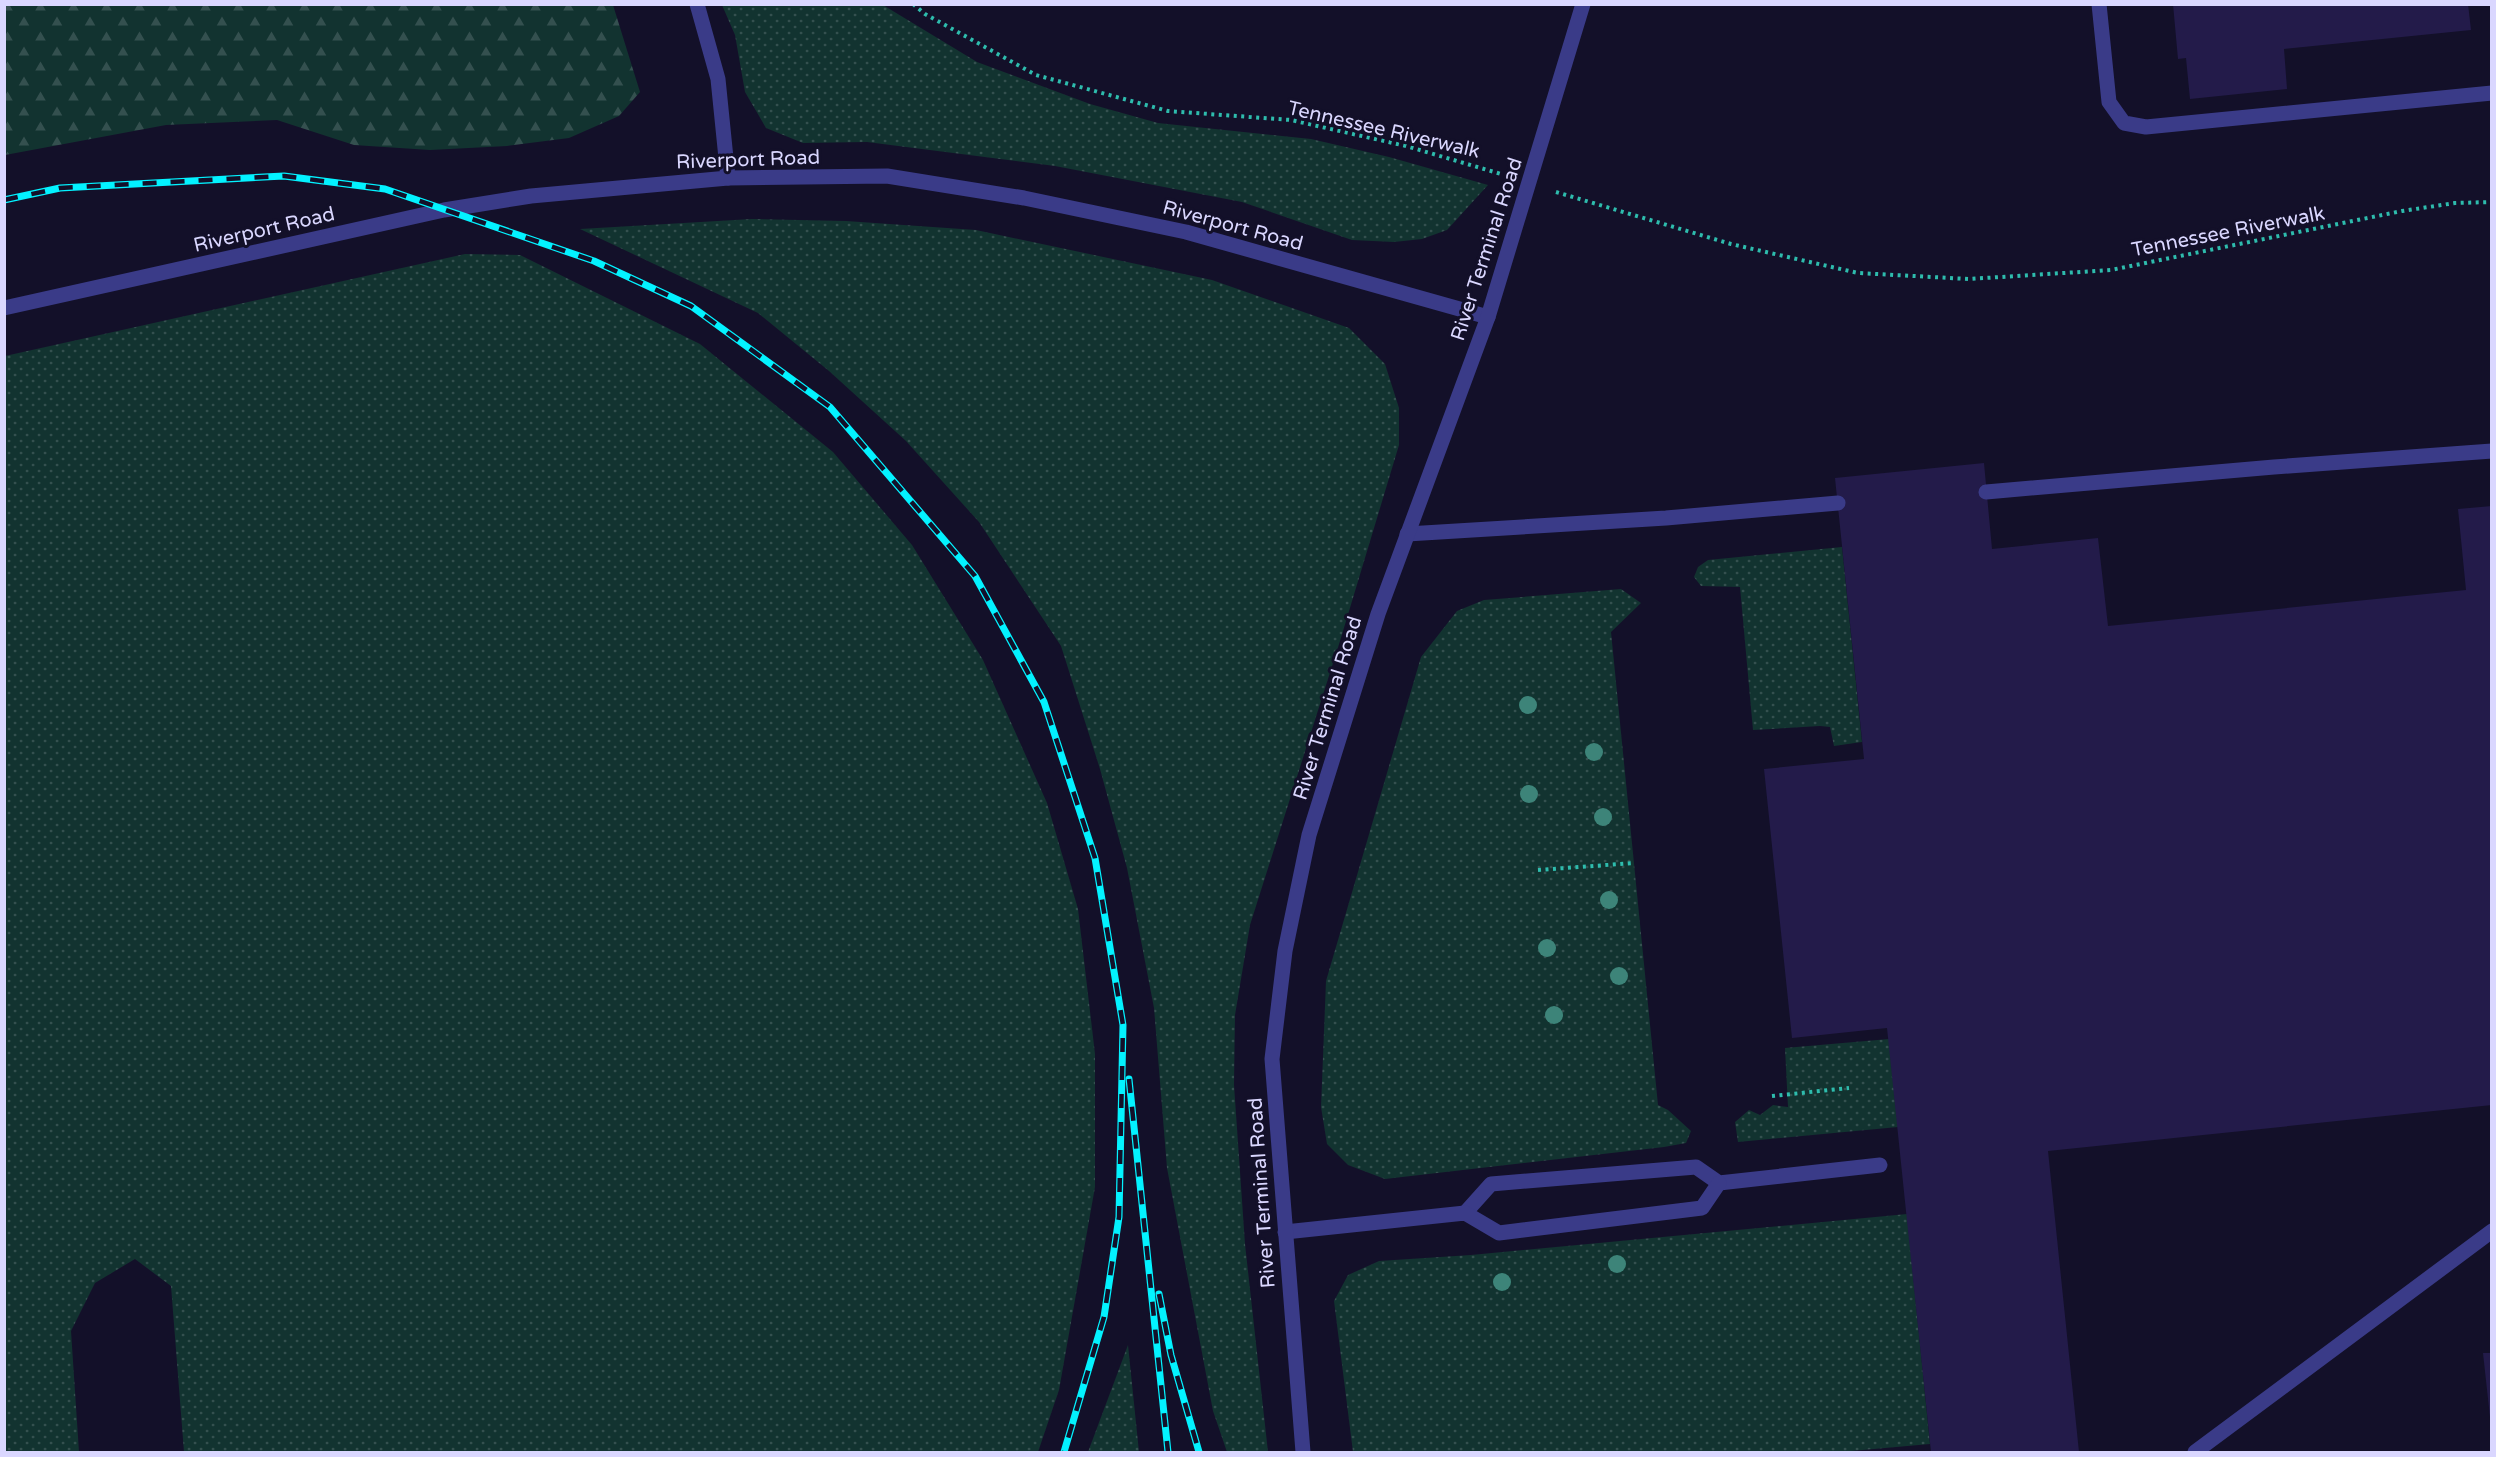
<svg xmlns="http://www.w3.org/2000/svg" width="2496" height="1457" font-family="'Varela Round',sans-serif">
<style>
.grass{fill:url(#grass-dots)}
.forest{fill:url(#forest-firs)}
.building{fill:#231b4a}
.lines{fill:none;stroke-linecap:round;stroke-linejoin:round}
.path{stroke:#2ebcad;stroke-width:4;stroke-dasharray:3 4.5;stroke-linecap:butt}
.service{stroke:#3a3b88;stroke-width:15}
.minor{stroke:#3a3b88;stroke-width:15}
.rail-casing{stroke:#03f2ff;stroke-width:7}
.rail{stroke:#131029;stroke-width:4.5;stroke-dasharray:14;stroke-linecap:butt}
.tree{fill:#3d8479}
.labels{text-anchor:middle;stroke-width:6;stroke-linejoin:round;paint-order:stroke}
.street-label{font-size:20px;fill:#dad7ff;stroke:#131029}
</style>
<defs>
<pattern id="grass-dots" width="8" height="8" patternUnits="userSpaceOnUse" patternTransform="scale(1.5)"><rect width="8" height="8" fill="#123330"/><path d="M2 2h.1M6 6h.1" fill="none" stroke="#34504f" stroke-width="1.8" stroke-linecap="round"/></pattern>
<pattern id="forest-firs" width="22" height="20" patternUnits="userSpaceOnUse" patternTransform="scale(1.5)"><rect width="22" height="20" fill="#123330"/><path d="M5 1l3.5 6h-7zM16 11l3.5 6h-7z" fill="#34504f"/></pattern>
</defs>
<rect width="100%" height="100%" fill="#131029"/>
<g class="grass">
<polygon points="722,5 883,5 977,62 1090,104 1158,123 1311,139 1389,157 1488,185 1447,230 1422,239 1394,242 1352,240 1242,202 1055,166 867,142 803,143 766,128 745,92 735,35"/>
<polygon points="752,219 846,221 976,230 1212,280 1349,328 1385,364 1399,408 1399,445 1340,641 1250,925 1235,1015 1234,1085 1245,1244 1268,1452 1227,1452 1213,1411 1167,1168 1154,1008 1127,868 1100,769 1061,646 979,522 906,441 829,371 758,313 580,229"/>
<polygon points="465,254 520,255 700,344 833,452 912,545 983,660 1047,803 1078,909 1095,1054 1095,1187 1059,1390 1038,1452 184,1452 171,1286 135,1259 95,1283 71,1331 79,1452 5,1452 5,356"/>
<polygon points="1842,547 1862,742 1834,746 1830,727 1820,726 1753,730 1740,587 1701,586 1694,577 1698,567 1708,560"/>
<polygon points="1621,589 1641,603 1611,632 1658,1105 1668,1110 1691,1131 1686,1143 1664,1147 1385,1179 1348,1165 1327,1144 1321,1107 1326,981 1421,657 1457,611 1484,600"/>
<polygon points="1889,1039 1898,1127 1738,1142 1735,1122 1749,1110 1760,1115 1773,1105 1788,1107 1785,1048"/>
<polygon points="1907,1214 1930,1444 1840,1452 1353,1452 1334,1301 1348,1275 1379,1261 1471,1255"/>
<polygon points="1128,1345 1139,1452 1088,1452"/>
</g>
<polygon class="forest" points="5,4 613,5 640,92 619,116 569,138 507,146 430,150 354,145 277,120 166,125 5,155"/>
<g class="building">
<polygon points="2173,4 2468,4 2471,30 2284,49 2287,89 2190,99 2186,58 2178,59"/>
<polygon points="1984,463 1992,549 2098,538 2108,626 2466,590 2458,509 2492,506 2492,1105 2048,1151 2079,1452 1931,1452 1887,1028 1792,1038 1764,769 1864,759 1835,478"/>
<polygon points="2483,1353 2492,1353 2492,1417 2490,1417"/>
</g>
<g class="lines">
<g class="path">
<polyline points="913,4 925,14 1036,75 1168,111 1291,120 1406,146 1501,174"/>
<polyline points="1556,192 1731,244 1858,273 1969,279 2111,270 2402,211 2455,203 2492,202"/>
<polyline points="1538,870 1634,863"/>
<polyline points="1772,1096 1849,1088"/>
</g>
<g class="service">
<polyline points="697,4 718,79 728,178"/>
<polyline points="2099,4 2109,102 2124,123 2146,127 2492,93"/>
<polyline points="1986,492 2274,467 2492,451"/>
<polyline points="1407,534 1666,518 1838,503"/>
<polyline points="1465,1213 1491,1184 1696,1167 1719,1183 1880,1165"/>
<polyline points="1285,1232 1465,1213 1499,1233 1702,1208 1719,1183"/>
<polyline points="2195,1452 2492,1231"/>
</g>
<g class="minor">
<polyline points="4,308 444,210 531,196 728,178 887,176 1024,198 1186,232 1488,317"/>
<polyline points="1303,1452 1272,1059 1285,951 1309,835 1378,614 1488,317 1583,4"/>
</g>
<g class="rail-casing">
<g id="rail">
<polyline points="4,200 60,188 284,176 385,189 594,261 691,306 830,407 975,576 1044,702 1095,858 1123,1025 1119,1217 1104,1317 1064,1452"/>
<polyline points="1129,1079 1168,1452"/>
<polyline points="1159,1294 1171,1355 1199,1452"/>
</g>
</g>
<use href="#rail" class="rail"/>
</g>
<g class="tree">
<circle cx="1528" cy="705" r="9"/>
<circle cx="1594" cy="752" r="9"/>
<circle cx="1529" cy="794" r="9"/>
<circle cx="1603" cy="817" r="9"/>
<circle cx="1609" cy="900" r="9"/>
<circle cx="1547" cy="948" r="9"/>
<circle cx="1619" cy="976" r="9"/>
<circle cx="1554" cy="1015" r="9"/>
<circle cx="1617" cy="1264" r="9"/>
<circle cx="1502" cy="1282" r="9"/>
</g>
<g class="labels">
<g class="street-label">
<text transform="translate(1384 129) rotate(13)" y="7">Tennessee Riverwalk</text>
<text transform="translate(748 159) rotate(-2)" y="7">Riverport Road</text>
<text transform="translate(1233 225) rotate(15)" y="7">Riverport Road</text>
<text transform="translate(264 229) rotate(-13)" y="7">Riverport Road</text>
<text transform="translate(2228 231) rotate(-11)" y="7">Tennessee Riverwalk</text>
<text transform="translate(1486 249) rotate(-72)" y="7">River Terminal Road</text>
<text transform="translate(1327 708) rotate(-73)" y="7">River Terminal Road</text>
<text transform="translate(1261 1193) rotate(-94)" y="7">River Terminal Road</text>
</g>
</g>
<rect width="2496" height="1457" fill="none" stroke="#dad7ff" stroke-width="12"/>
</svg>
